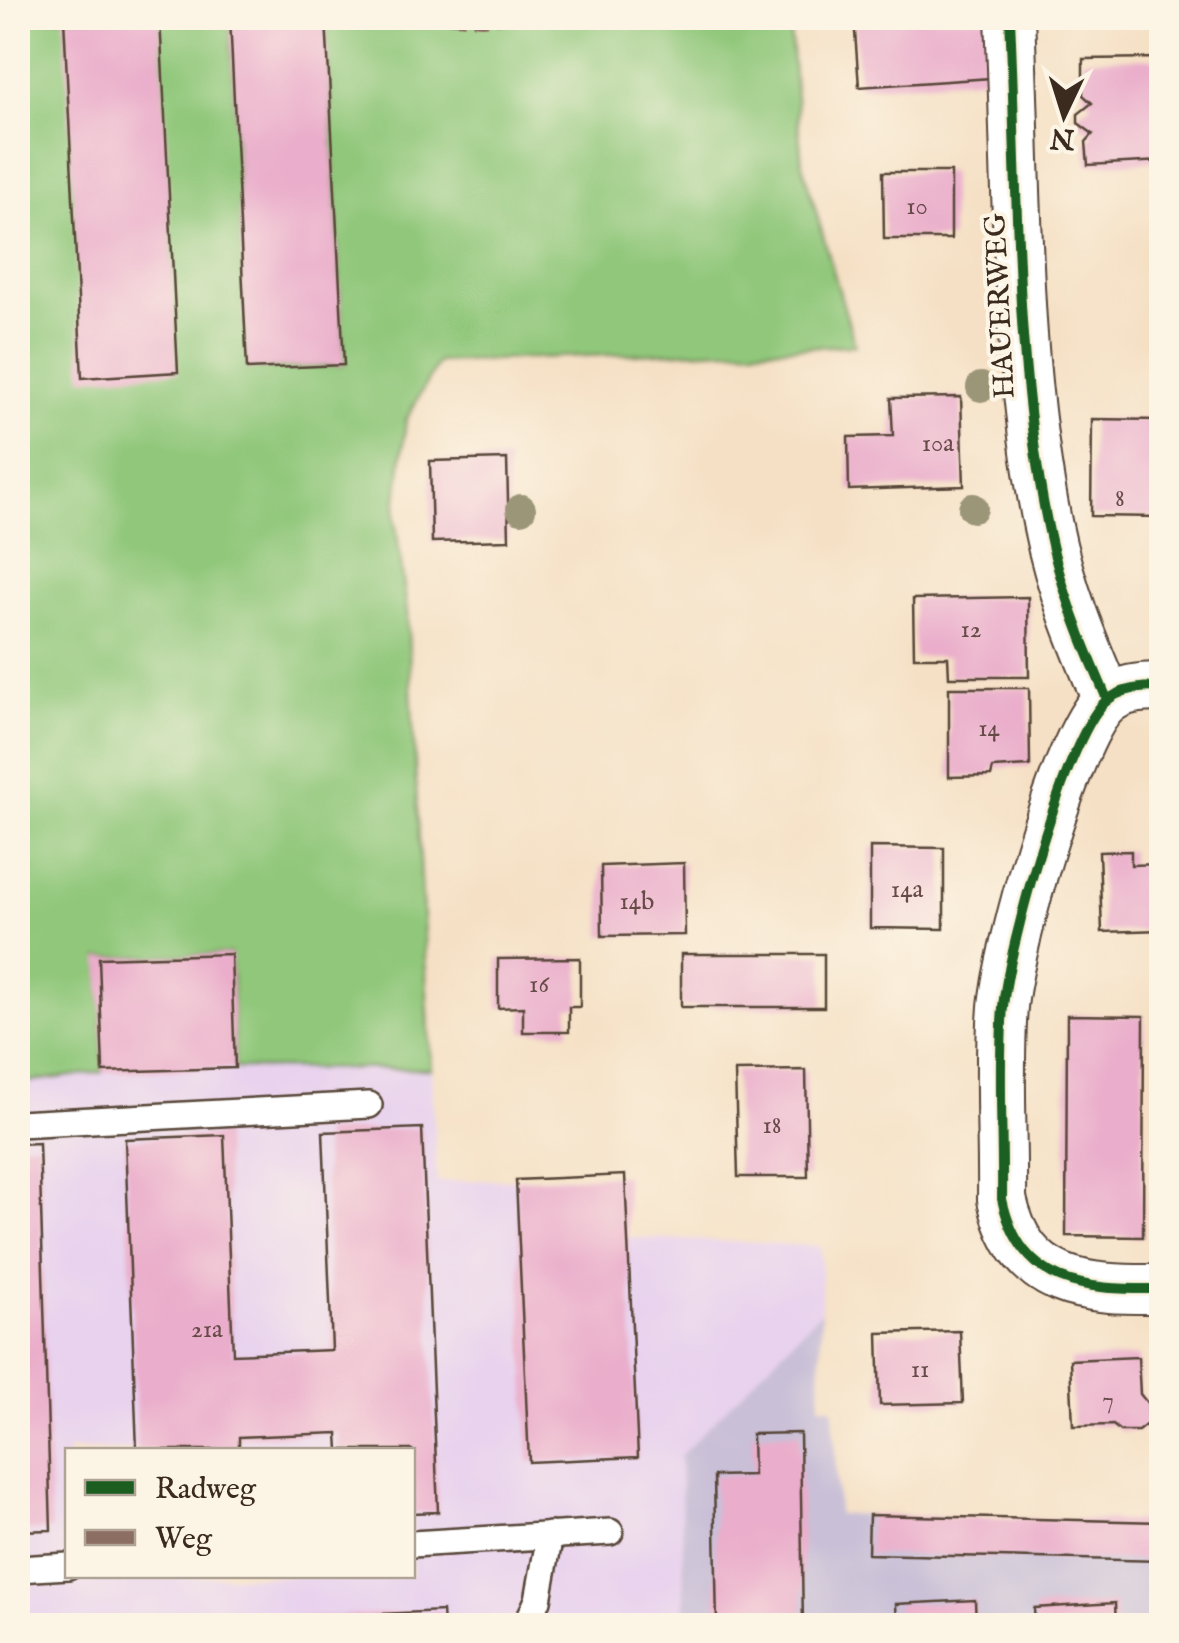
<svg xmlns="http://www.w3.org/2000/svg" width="1179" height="1643" font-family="'IM FELL English',serif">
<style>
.built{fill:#e8d2ee;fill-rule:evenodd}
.industrial{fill:#c9bfd7}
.green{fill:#90c77a;stroke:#66784c;stroke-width:2.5}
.building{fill:#eaadcb}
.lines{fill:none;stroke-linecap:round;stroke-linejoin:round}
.lane-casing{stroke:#574537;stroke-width:30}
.street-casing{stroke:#574537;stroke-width:52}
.lane{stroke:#fff;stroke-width:25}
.street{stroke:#fff;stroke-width:48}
.quiet{stroke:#8d6e63;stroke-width:8;stroke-dasharray:15 8;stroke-linecap:butt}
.cycleway-casing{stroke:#fcf5e5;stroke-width:16}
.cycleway{stroke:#1b5e20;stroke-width:10}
.tree{fill:#9c9679}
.labels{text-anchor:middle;stroke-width:8;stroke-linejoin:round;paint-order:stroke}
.number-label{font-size:25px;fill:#674b49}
.street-label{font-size:30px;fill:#3b2a1e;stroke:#fcf5e5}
</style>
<rect width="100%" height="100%" fill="#fcf5e5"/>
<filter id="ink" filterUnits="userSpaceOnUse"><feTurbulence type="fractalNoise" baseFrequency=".01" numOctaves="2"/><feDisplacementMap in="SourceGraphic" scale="20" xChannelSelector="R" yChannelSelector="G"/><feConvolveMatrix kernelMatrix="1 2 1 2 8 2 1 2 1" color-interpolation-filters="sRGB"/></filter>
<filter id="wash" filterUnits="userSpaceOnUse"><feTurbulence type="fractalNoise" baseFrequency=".0048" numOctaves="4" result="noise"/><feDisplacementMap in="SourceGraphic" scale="40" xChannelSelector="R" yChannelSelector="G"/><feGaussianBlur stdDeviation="2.25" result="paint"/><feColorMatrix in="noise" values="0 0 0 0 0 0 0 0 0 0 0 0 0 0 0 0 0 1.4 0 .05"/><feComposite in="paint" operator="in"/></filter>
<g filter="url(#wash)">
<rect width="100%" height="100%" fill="#f5e0c5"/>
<path class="built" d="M235,1068l196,1 6,113 188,-7 3,62 193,9v65l-141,145 5,169h-667v-542l85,-11zM68,1450h344v126h-344z"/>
<polygon class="industrial" points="821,1311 820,1405 833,1407 838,1514 1161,1522 1161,1625 685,1625 680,1456"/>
<polygon class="green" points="18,18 230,18 248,369 344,365 326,18 789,18 802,164 855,345 438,362 406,420 395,517 407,611 431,1069 235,1068 231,954 100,958 103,1072 18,1083"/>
<g id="blocks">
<g class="building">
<polygon points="64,18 160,18 178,372 82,378"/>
<polygon points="230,18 326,18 344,365 247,369"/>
<polygon points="854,18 987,18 991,78 859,87"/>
<polygon points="1159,58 1162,161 1088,165 1086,142 1093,134 1078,123 1078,114 1092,103 1083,95 1083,59"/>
<polygon points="883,172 951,172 951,239 884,239"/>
<polygon points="961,397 964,486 849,490 848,437 893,436 891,398"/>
<polygon points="1092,419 1162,420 1162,517 1091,516"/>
<polygon points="507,459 509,540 432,542 430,461"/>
<polygon points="1028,597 1029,677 949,677 948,657 914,657 913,599"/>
<polygon points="949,688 1029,688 1030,766 993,768 991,776 949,777"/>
<polygon points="870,847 944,848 944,929 870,928"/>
<polygon points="1131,851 1131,865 1161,864 1162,930 1102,932 1099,852"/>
<polygon points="684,863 685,935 602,936 601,866"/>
<polygon points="231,954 235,1068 103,1072 99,958"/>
<rect x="681" y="954" width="143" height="53"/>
<polygon points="580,958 580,1007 569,1007 569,1032 523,1032 523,1007 498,1008 498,959"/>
<polygon points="1067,1015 1144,1016 1143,1237 1066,1236"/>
<polygon points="806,1070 808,1177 738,1177 735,1071"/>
<polygon points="422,1128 438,1512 412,1513 412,1450 339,1450 338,1433 239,1437 239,1450 137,1450 125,1139 224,1135 233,1354 332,1350 323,1132"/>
<polygon points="39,1143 51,1530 18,1531 18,1144"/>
<polygon points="625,1175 638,1457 529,1462 516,1180"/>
<polygon points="960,1331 963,1403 880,1405 878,1333"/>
<polygon points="1138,1357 1140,1394 1148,1404 1148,1423 1138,1431 1120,1431 1113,1425 1073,1426 1070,1360"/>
<polygon points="800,1433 803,1626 717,1626 714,1476 753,1475 752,1434"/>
<polygon points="869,1515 1162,1522 1162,1561 868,1554"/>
<polygon points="975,1600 976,1626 897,1626 896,1604"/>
<polygon points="1115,1603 1116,1626 1035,1626 1034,1608"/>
<polygon points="442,1611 443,1626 213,1626 213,1622"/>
</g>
</g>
</g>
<g filter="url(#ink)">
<use href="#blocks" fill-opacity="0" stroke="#574537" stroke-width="2.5"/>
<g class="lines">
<g class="lane-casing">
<g id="lane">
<polyline points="18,1124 369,1105"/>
<polyline points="412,1544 610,1532"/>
<polyline points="18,1569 68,1566"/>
<polyline points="526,1626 538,1600 550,1535"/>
</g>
</g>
<g class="street-casing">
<g id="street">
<path d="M1010,18c8,168 4,343 38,509 12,60 35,116 59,172"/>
<path d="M1162,687c-21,0 -42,1 -58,16 -38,36 -96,247 -101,304 -5,63 0,128 -1,192 19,88 83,91 160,90"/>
</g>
</g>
<use href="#lane" class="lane"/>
<use href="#street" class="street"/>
<polyline class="quiet" points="427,18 482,22 530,18"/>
<g class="cycleway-casing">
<g id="cycleway">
<path d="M1010,18c8,168 4,343 38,509 12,60 35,116 59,172"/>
<path d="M1162,687c-21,0 -42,1 -58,16 -38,36 -96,247 -101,304 -5,63 0,128 -1,192 19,88 83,91 160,90"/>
</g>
</g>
<use href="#cycleway" class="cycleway"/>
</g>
<g class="tree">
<circle cx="981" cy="387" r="15"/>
<circle cx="973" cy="508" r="15"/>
<circle cx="521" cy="509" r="15"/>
</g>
</g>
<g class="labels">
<g class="number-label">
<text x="917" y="214">10</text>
<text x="938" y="451">10a</text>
<text x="1120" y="506">8</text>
<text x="971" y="637">12</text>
<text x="989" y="736">14</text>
<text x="907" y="897">14a</text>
<text x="637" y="909">14b</text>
<text x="539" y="992">16</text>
<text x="772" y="1133">18</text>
<text x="207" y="1337">21a</text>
<text x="920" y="1377">11</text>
<text x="1108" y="1408">7</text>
</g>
<g class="street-label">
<text transform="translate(999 306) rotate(-93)" y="10">HAUERWEG</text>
</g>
</g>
<rect width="1179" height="1643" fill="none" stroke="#fcf5e5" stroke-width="60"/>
<rect x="65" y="1448" width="350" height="130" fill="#fcf5e5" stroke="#afa495" stroke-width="2.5"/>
<rect x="85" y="1480" width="50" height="15" fill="#1b5e20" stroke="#afa495" stroke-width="2.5"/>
<text x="155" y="1498" font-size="30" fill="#3b2a1e">Radweg</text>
<rect x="85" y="1530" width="50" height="15" fill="#8d6e63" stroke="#afa495" stroke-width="2.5"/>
<text x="155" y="1548" font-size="30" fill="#3b2a1e">Weg</text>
<g transform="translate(1064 115) rotate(184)" stroke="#fcf5e5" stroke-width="8" paint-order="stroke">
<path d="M0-8L18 38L0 25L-18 38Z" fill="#3b2a1e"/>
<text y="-15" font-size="28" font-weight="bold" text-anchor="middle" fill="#3b2a1e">N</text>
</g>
</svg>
